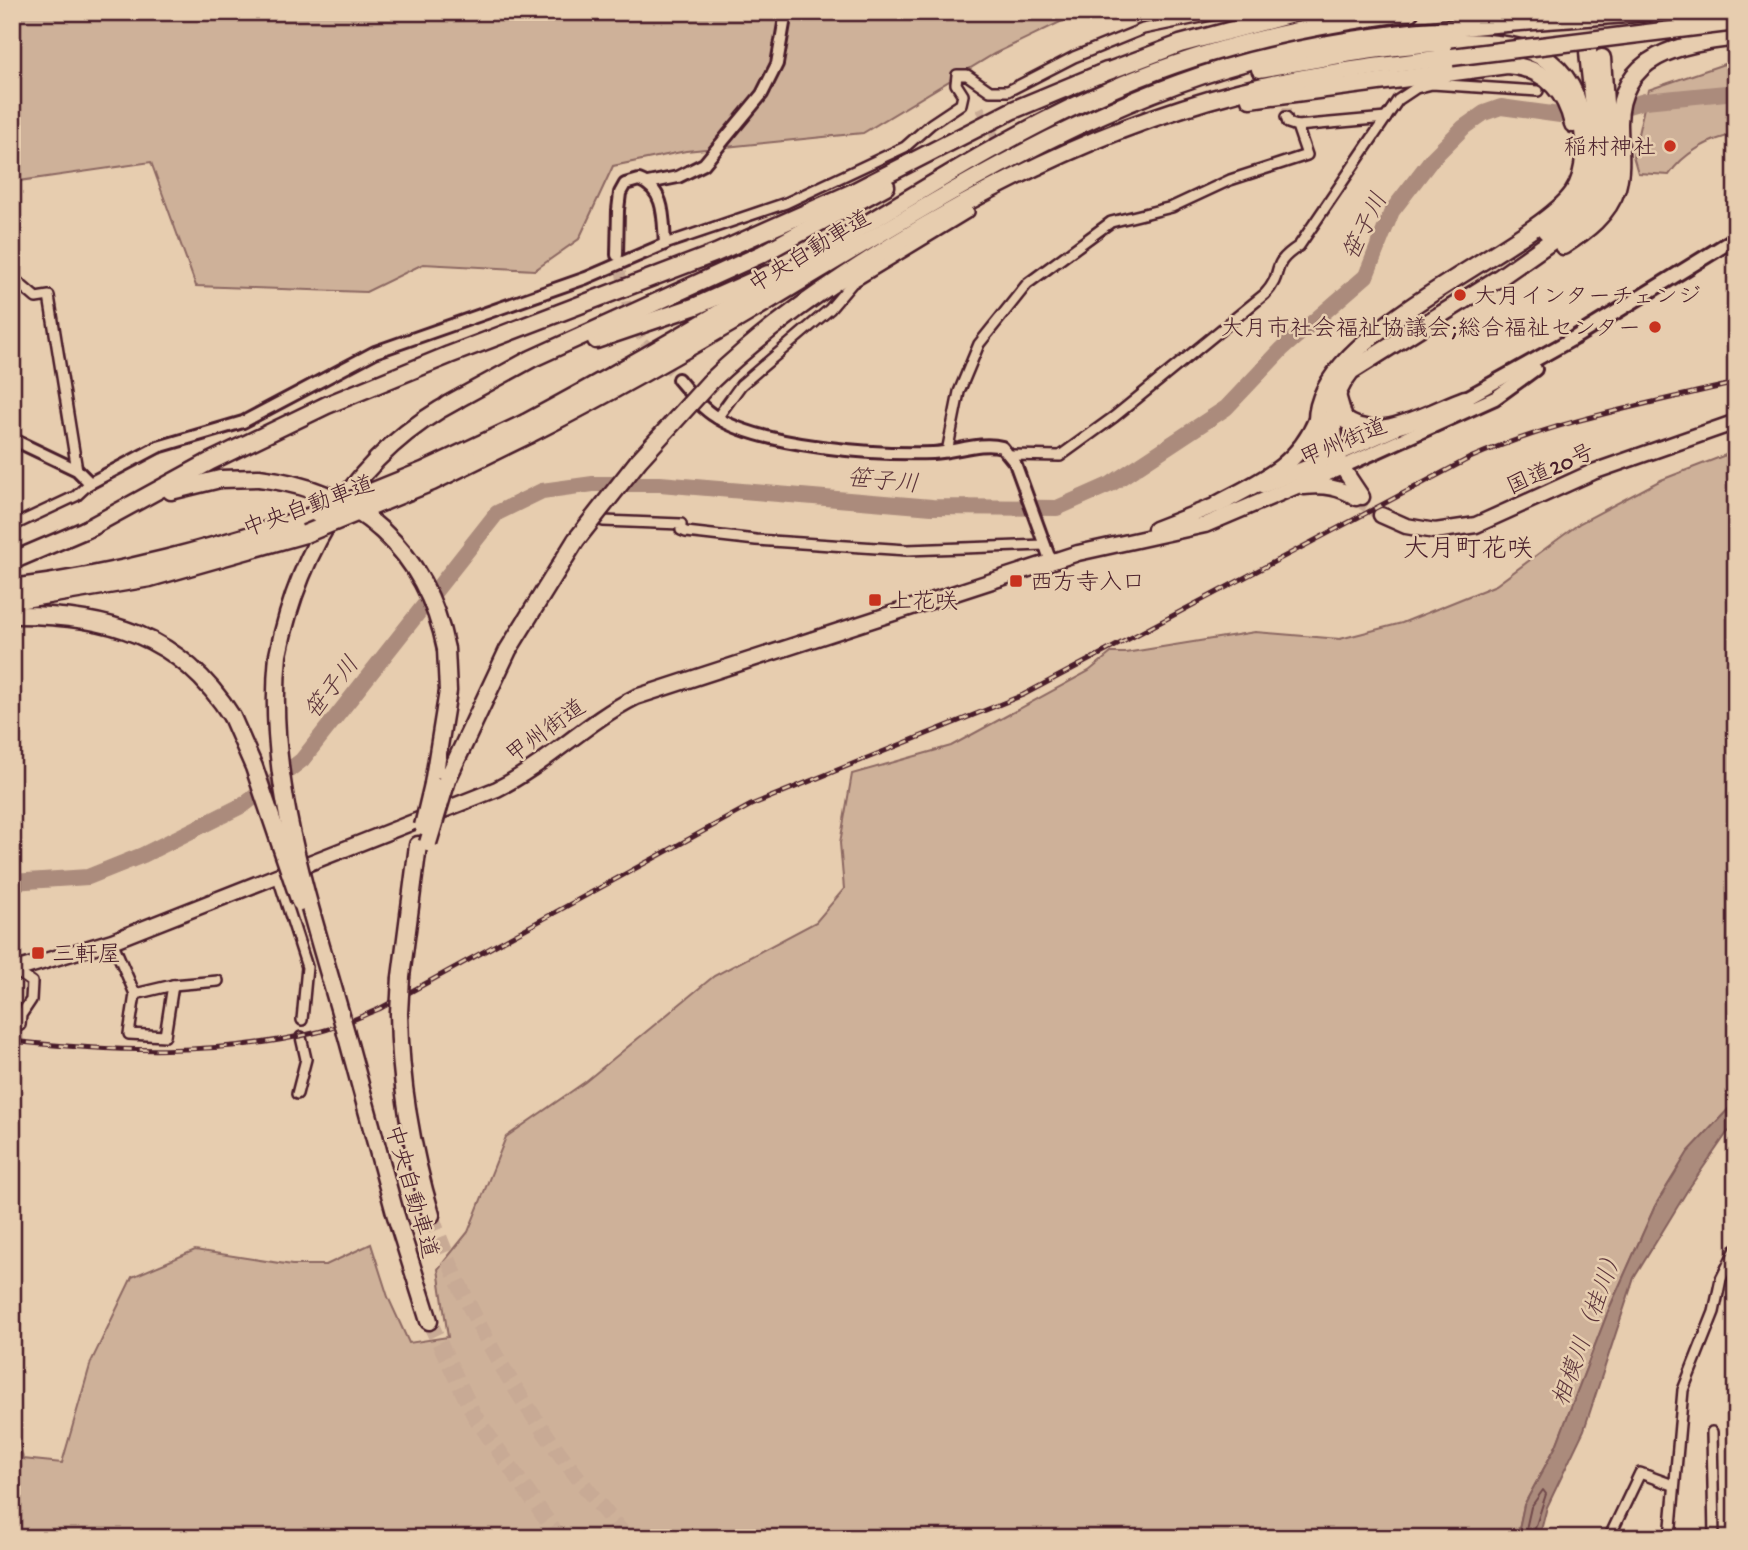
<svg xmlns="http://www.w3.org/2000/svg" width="1748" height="1550" font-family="'Gochi Hand','Klee One',sans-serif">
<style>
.green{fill:#ceb199;stroke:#8c6862;stroke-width:2}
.water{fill:#ab8b7c;stroke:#84605c;stroke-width:2}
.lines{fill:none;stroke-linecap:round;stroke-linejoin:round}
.shore{stroke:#714a4b;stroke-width:2}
.river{stroke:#ab8b7c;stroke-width:16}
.minor-tunnel{stroke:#c8aa95;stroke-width:9;stroke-dasharray:9 4.5;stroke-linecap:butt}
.tertiary-tunnel{stroke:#c8aa95;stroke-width:10;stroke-dasharray:10 5;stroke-linecap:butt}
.trunk-tunnel{stroke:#c8aa95;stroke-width:14;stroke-dasharray:14 7;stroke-linecap:butt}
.motorway-tunnel{stroke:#c8aa95;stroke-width:16;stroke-dasharray:16 8;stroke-linecap:butt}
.minor-casing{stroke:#4a1f2b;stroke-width:14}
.tertiary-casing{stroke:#4a1f2b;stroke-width:16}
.secondary-casing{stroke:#4a1f2b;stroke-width:18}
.trunk-casing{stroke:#4a1f2b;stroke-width:19}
.motorway-casing{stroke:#4a1f2b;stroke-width:21}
.minor{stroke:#e7cdaf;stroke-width:9}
.tertiary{stroke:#e7cdaf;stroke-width:10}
.secondary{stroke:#e7cdaf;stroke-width:12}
.trunk{stroke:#e7cdaf;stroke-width:14}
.motorway{stroke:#e7cdaf;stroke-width:16}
.rail-casing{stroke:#4a1f2b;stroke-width:5}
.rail{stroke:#e7cdaf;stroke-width:2.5;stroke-dasharray:8;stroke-linecap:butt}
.motorway-bridge-casing{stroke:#4a1f2b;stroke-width:21;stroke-linecap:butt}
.motorway-bridge{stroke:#e7cdaf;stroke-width:16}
.poi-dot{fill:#c8321e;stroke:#e7cdaf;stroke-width:2.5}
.labels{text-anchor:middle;stroke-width:5;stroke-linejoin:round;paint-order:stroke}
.poi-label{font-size:23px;fill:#4a1f2b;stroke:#e7cdaf;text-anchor:start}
.street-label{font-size:23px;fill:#4a1f2b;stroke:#e7cdaf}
.water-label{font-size:24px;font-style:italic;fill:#5d353b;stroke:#e7cdaf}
.quarter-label{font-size:26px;fill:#4a1f2b;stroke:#e7cdaf}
</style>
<rect width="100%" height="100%" fill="#e7cdaf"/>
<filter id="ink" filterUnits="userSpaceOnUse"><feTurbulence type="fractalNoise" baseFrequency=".0143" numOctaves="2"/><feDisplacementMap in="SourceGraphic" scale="14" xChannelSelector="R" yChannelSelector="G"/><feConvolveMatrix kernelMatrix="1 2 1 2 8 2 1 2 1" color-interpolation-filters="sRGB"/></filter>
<g filter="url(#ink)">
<g class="green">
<polygon points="12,12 1081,12 994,54 863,133 686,151 613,166 579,239 535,270 423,264 366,292 196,286 151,162 12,182"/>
<path d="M1736,60v74c-26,5 -53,19 -67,41l-31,-2 -5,-17 15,-66z"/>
<polygon points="1736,451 1736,1101 1688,1152 1655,1206 1609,1309 1556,1446 1524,1505 1517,1538 12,1538 12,1408 23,1459 62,1463 91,1362 132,1277 195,1250 292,1265 326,1265 371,1244 388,1297 409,1343 448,1337 438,1269 468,1232 506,1137 585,1082 714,976 816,922 844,889 840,843 852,774 951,746 1089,671 1111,653 1125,653 1255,632 1340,639 1402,623 1496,585 1580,523 1661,480"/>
</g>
<polygon class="water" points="1736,1101 1736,1126 1727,1133 1687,1191 1634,1278 1584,1430 1547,1507 1539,1538 1517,1538 1524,1505 1556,1446 1609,1309 1655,1206 1688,1152"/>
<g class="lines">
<polyline class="shore" points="1524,1538 1531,1507 1543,1490 1546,1494 1532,1538"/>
<g class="river">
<polyline points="1611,111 1645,101 1736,92"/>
<polyline points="12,882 88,877 143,855 245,804 302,760 497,513 542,491 593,484 660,484 932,507 1057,508 1111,484 1226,408 1282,349 1366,276 1392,211 1432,159 1464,127 1484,113 1501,107 1582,118"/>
</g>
<g class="minor-tunnel">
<polyline points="980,108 1000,146"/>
<polyline points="1286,117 1288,90"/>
<polyline points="19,1043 20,1025"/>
</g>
<polyline class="tertiary-tunnel" points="618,257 628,312 643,341 678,379"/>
<polyline class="trunk-tunnel" points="1356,498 1381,515"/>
<g class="motorway-tunnel">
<polyline points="1597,12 1602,58"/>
<path d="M431,1215c45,125 110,222 196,323"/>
<polyline points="429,1321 474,1415 559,1538"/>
</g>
<g class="minor-casing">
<g id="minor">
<polyline points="1297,126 1386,118"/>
<polyline points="665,244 786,203 905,147 931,124 961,104 963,95 956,84 957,75 967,75 990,91 1008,91 1074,57 1143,29 1226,12"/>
<polyline points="12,270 15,280 36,298 49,296 77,470"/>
<polyline points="717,418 741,385 830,309 852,283 969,212"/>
<polyline points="947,452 959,392 979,344 1027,284 1111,222 1172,207 1230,180 1307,155 1297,126 1288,123 1286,117"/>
<path d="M1011,455l49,1 54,-39 151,-123c21,-23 2,-27 34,-48l99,-146 18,-12 16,-4 106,7"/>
<polyline points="603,521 681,524 681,530 686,532 756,540 907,550 1045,545"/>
<polyline points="12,526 76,496 90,483"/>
<polyline points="277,874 307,967 302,1020"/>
<polyline points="112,941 135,994 173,985 218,981"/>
<polyline points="12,943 14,970 32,982 31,1000 21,1015 20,1025"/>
<polyline points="135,994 129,1034 165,1036 173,985"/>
<polyline points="297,1094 306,1059 301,1037"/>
<polyline points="1712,1432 1714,1538"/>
<polyline points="1609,1538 1640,1473 1673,1485"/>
<polyline points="1670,1538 1683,1390 1714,1312 1721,1279 1736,1249"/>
</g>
</g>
<g class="tertiary-casing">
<g id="tertiary">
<polyline points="648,183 678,177 704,164 762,94 777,64 786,12"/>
<path d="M678,379c12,14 23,29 38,38 47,30 161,38 217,36 23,-1 47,-12 69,-6l13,16 36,99"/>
<path d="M12,439l65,31 13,13 68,-36 85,-25 132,-70 211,-74 79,-34c-2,-25 1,-54 -26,-64l-14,4 -5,9 -2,17 -1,45"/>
</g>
</g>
<g class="secondary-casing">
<g id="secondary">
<polyline points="1459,402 1574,338 1736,238"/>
<polyline points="1338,455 1394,430"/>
<polyline points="1342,467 1495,398 1535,369"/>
</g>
</g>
<g class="trunk-casing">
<g id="trunk">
<polyline points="1262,486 1338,455 1342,467 1362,497"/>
<path d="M1304,487c20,-2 36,0 52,11"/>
<polyline points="1381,515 1406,526 1435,531 1476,525 1593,472 1736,422"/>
<polyline points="1155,529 1227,501"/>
<path d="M12,971l100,-30 385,-152c50,-25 89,-67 139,-92l442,-144 127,-28 137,-58"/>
</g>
</g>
<g class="motorway-casing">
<g id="motorway">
<path d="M1260,69c67,-12 211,-42 272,-17 28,11 44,35 49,64 4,24 7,55 -8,77 -46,65 -318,160 -243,265"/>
<polyline points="1098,75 1180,44 1300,12"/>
<path d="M1250,99l257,-34c37,3 58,24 66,59"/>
<path d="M1546,231c15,-10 31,-20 41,-35 20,-32 3,-108 1,-146"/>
<path d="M1563,246c23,-15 45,-31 54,-58 6,-22 2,-43 2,-65 1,-69 62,-79 117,-86"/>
<polyline points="596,340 696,306 768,274"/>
<path d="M710,382c57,-55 114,-94 181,-136 109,-67 223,-122 347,-154 70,-18 142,-26 214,-35"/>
<path d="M1337,395l7,24c33,27 87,-8 121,-20"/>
<polyline points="447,405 531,359 762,254 886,186"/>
<path d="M525,423c103,-55 203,-114 302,-175 97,-59 192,-120 297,-164 92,-39 188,-59 286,-72"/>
<path d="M530,434c94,-48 186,-101 276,-156 135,-81 268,-164 419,-210 137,-41 281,-43 423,-56"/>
<path d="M1338,455c-9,-32 -8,-58 13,-84l148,-93 74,-52 20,-19 12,-22 4,-22 -7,-105"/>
<polyline points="171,491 220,479 259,478"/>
<path d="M1218,504c41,-22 80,-37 99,-84"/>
<polyline points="85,530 211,461 327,405 449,355 716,253 851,193 1013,110 1107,71"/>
<polyline points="12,561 94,526"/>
<path d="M12,588c105,-13 205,-41 305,-74"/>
<polyline points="12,601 150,578 305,534"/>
<path d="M12,615c94,-1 168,19 220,102"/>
<path d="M278,655c21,-107 80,-203 179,-255"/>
<polyline points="447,780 508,650 576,540"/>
<polyline points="433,784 448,691 446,649"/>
<polyline points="401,977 418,845"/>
<path d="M399,1013c1,70 12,135 32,202"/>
<polyline points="346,1033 395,1213 429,1321"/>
</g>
</g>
<use href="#minor" class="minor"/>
<use href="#tertiary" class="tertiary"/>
<use href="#secondary" class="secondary"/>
<use href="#trunk" class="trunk"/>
<use href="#motorway" class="motorway"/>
<g class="rail-casing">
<path id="rail" d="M12,1041c101,11 207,15 306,-9 21,-5 41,-15 61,-23l372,-204 272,-110 447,-237c85,-37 176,-54 266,-75"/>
</g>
<use href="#rail" class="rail"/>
<g class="motorway-bridge-casing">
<g id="motorway-bridge">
<polyline points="1452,57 1736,22"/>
<path d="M259,478c100,12 167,72 187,171"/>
<polyline points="317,514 423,471 525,423"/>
<polyline points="305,534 432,482 530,434"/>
<polyline points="576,540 639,460 710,382"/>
<path d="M278,655c-13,129 34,255 68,378"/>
<polyline points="232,717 254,767 300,902"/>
<polyline points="423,826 433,784"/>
<polyline points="428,843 447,780"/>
<polyline points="399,1013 401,977"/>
</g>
</g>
<use href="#motorway-bridge" class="motorway-bridge"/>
</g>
</g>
<g class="poi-dot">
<circle cx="1670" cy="146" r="7"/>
<circle cx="1460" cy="295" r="7"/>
<circle cx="1655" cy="327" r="7"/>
<rect x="1009" y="574" width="14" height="14" rx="3.5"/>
<rect x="868" y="593" width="14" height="14" rx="3.5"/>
<rect x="31" y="946" width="14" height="14" rx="3.5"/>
</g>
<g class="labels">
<g class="poi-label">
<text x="1656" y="154" text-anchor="end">稲村神社</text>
<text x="1474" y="303">大月インターチェンジ</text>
<text x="1641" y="335" text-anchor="end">大月市社会福祉協議会;総合福祉センター</text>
<text x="1030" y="589">西方寺入口</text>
<text x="889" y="608">上花咲</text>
<text x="52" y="961">三軒屋</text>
</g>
<g class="street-label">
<text transform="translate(809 250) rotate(-31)" y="8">中央自動車道</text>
<text transform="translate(1343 441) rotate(-23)" y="8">甲州街道</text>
<text transform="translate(1550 468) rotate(-24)" y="8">国道20号</text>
<text transform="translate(308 505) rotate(-20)" y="8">中央自動車道</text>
<text transform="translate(545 730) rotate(-36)" y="8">甲州街道</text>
<text transform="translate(413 1191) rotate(74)" y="8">中央自動車道</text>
</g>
<g class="water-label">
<text transform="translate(1364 226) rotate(-64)" y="8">笹子川</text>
<text transform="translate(883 480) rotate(5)" y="8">笹子川</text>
<text transform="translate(331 687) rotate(-52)" y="8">笹子川</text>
<text transform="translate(1587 1326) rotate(-70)" y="8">相模川（桂川）</text>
</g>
<g class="quarter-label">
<text x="1468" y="556">大月町花咲</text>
</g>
</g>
<rect width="1748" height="1550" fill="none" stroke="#e7cdaf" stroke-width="42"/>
<rect x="21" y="21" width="1706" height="1508" fill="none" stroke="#4a1f2b" stroke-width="2.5" filter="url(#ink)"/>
</svg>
